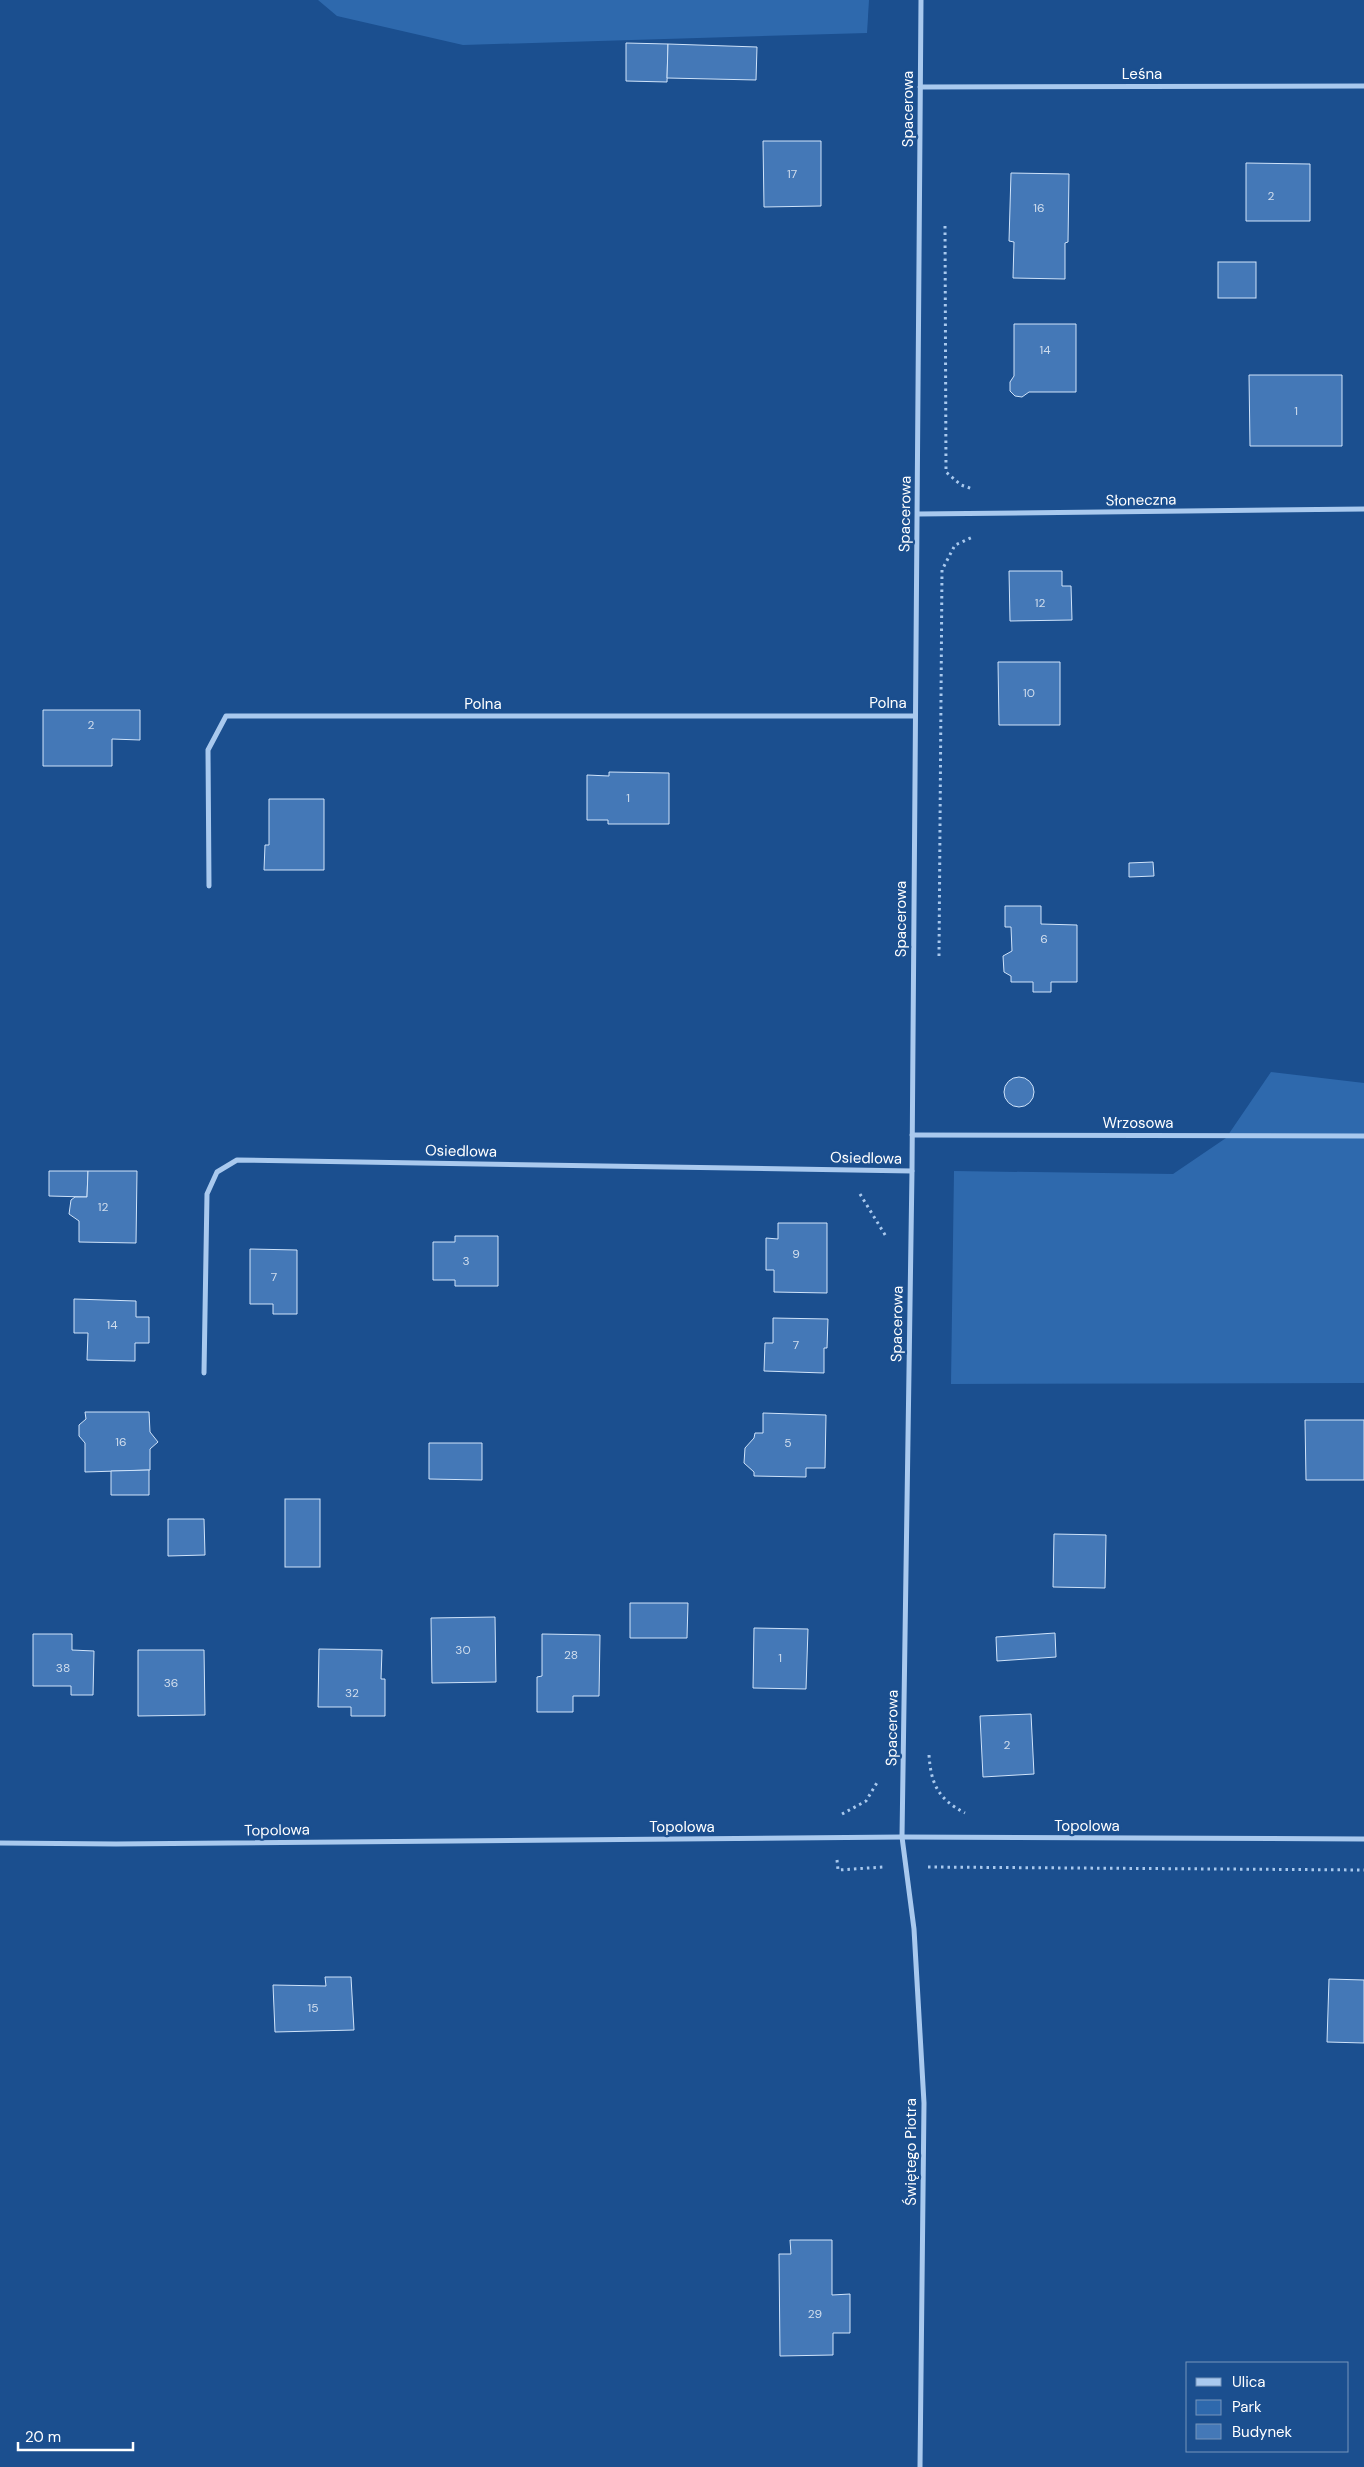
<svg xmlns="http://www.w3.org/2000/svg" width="1364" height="2467" font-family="'DM Sans',sans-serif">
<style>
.green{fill:#2e69ad}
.building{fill:#4478b7;stroke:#cfe3fa}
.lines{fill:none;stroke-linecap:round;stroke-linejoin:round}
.path{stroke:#a9c9ee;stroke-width:3;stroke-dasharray:2.5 4;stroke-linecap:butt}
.street{stroke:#a9c9ee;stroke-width:5}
.labels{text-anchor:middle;stroke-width:4.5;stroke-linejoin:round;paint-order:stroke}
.number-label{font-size:12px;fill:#d0dded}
.street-label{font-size:15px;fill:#fff;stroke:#1b4f8f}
</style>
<rect width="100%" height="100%" fill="#1b4f8f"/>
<g class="green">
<polygon points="318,0 869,0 867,33 463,45 337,16"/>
<polygon points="1271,1072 1364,1083 1364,1383 951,1384 954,1171 1173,1174 1226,1138"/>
</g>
<g class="building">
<polygon points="626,43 668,44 667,82 626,81"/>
<polygon points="668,44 757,47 756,80 667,78"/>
<polygon points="763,141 821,141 821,206 764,207"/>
<polygon points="1246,163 1310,164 1310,221 1246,221"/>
<polygon points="1011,173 1069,174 1068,242 1065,243 1065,279 1013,278 1014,242 1009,241"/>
<rect x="1218" y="262" width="38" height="36"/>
<polygon points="1014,324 1076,324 1076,392 1029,392 1022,397 1015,396 1010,391 1010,382 1014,376"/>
<polygon points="1249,375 1342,375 1342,446 1250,446"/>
<polygon points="1009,571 1062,571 1062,586 1071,586 1072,620 1010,621"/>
<polygon points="998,662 1060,662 1060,725 999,725"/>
<polygon points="43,710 140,710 140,740 112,739 112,766 43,766"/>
<polygon points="609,772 669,773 669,824 608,824 608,820 587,820 587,775 609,776"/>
<polygon points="269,799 324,799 324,870 264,870 265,845 269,845"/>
<polygon points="1153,862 1154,876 1129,877 1129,863"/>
<polygon points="1005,906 1041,906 1041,924 1077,925 1077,982 1051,982 1051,992 1033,992 1033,982 1011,982 1011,976 1004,972 1003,956 1012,951 1011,927 1005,927"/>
<circle cx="1019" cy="1092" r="15"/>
<polygon points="49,1171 88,1171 87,1197 49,1196"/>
<polygon points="88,1171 137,1171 136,1243 79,1242 79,1221 69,1214 71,1200 75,1197 87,1197"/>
<polygon points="778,1223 827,1223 827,1293 774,1292 774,1270 766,1270 766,1238 778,1239"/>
<polygon points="455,1236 498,1236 498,1286 455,1286 455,1280 433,1280 433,1242 455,1242"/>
<polygon points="250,1249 297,1250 297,1314 273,1314 273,1304 250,1304"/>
<polygon points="74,1299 136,1301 136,1317 149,1317 149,1343 135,1343 135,1361 87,1360 88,1333 74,1333"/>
<polygon points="773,1318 828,1319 827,1348 824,1348 824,1373 764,1371 765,1343 773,1343"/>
<polygon points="85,1412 149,1412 150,1432 158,1442 150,1449 150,1470 85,1472 85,1443 79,1436 79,1425 86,1419"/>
<polygon points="763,1413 826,1415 825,1468 806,1468 806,1477 754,1476 754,1472 744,1463 745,1448 754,1438 755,1433 763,1433"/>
<polygon points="1305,1420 1364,1420 1364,1480 1306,1480"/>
<polygon points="429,1443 482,1443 482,1480 429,1479"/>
<polygon points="149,1470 149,1495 111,1495 111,1471"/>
<rect x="285" y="1499" width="35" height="68"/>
<polygon points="168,1519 204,1519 205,1555 168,1556"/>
<polygon points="1054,1534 1106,1535 1105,1588 1053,1587"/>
<polygon points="630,1603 688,1603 687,1638 630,1638"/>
<polygon points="495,1617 496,1682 432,1683 431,1618"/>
<polygon points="754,1628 808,1629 806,1689 753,1688"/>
<polygon points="1055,1633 1056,1657 997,1661 996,1637"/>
<polygon points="33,1634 72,1634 72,1650 94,1651 93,1695 71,1695 71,1686 33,1686"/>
<polygon points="542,1634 600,1635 599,1696 573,1696 573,1712 537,1712 537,1677 542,1676"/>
<polygon points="319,1649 382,1650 381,1679 385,1679 385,1716 351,1716 351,1707 318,1707"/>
<polygon points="138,1650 204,1650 205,1715 138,1716"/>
<polygon points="1031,1714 1034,1774 983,1777 980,1716"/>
<polygon points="325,1977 351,1977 354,2030 275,2032 273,1985 326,1986"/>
<polygon points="1329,1979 1364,1980 1364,2043 1327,2042"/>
<polygon points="790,2240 832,2240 832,2295 850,2294 850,2333 833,2333 833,2355 780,2356 779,2254 791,2254"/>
</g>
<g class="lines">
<g class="path">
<polyline points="945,226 946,472 961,485 973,489"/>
<polyline points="939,956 942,570 955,545 973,537"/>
<polyline points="860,1194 887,1238"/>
<path d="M929,1755c2,29 9,44 36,58"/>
<polyline points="842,1814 866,1801 878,1781"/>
<polyline points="837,1860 838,1870 884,1867"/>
<polyline points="928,1867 1364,1870"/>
</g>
<g class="street">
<polyline points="920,87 1364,86"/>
<polyline points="918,514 1364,509"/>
<polyline points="209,886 208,750 226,716 914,716"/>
<polyline points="912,1135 1364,1136"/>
<polyline points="204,1373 207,1194 217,1172 237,1160 912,1171"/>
<polyline points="0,1843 116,1844 902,1837 1364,1839"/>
<polyline points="920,2467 924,2103 914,1929 902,1837 912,1171 921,0"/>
</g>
</g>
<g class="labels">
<g class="number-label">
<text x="792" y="178">17</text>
<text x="1271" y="200">2</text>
<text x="1039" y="212">16</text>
<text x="1045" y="354">14</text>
<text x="1296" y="415">1</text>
<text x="1040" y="607">12</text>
<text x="1029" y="697">10</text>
<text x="91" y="729">2</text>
<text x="628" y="802">1</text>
<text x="1044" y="943">6</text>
<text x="103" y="1211">12</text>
<text x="796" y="1258">9</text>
<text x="466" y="1265">3</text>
<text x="274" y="1281">7</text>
<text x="112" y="1329">14</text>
<text x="796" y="1349">7</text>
<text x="121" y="1446">16</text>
<text x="788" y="1447">5</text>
<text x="463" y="1654">30</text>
<text x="571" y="1659">28</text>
<text x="780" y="1662">1</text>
<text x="63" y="1672">38</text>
<text x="171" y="1687">36</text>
<text x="352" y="1697">32</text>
<text x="1007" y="1749">2</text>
<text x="313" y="2012">15</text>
<text x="815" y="2318">29</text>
</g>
<g class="street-label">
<text x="1142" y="79">Leśna</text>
<text transform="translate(908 109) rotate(-90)" y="5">Spacerowa</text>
<text transform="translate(1141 500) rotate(-1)" y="5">Słoneczna</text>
<text transform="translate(905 514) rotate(-89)" y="5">Spacerowa</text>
<text x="888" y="708">Polna</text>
<text x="483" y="709">Polna</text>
<text transform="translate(901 919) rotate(-90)" y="5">Spacerowa</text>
<text x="1138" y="1128">Wrzosowa</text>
<text transform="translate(461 1151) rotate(1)" y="5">Osiedlowa</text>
<text transform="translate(866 1158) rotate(1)" y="5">Osiedlowa</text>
<text transform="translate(897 1324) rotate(-89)" y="5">Spacerowa</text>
<text transform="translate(892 1728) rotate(-89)" y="5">Spacerowa</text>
<text x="1087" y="1831">Topolowa</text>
<text x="682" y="1832">Topolowa</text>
<text transform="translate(277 1830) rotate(-1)" y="5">Topolowa</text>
<text transform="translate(911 2152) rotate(-90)" y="5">Świętego Piotra</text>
</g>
</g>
<rect x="1186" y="2362" width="162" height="90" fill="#1b4f8f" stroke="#7695bc"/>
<rect x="1196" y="2378" width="25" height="8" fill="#a9c9ee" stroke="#7695bc"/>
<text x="1232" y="2387" font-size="15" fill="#ffffff">Ulica</text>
<rect x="1196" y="2400" width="25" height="15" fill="#2e69ad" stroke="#7695bc"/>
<text x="1232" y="2412" font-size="15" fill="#ffffff">Park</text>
<rect x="1196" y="2424" width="25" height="15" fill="#4478b7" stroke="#7695bc"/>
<text x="1232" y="2437" font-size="15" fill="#ffffff">Budynek</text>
<path d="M18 2442v8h115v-8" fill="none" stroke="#ffffff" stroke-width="2.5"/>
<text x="25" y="2442" font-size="15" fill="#ffffff" stroke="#1b4f8f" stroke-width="4" paint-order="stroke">20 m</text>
</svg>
